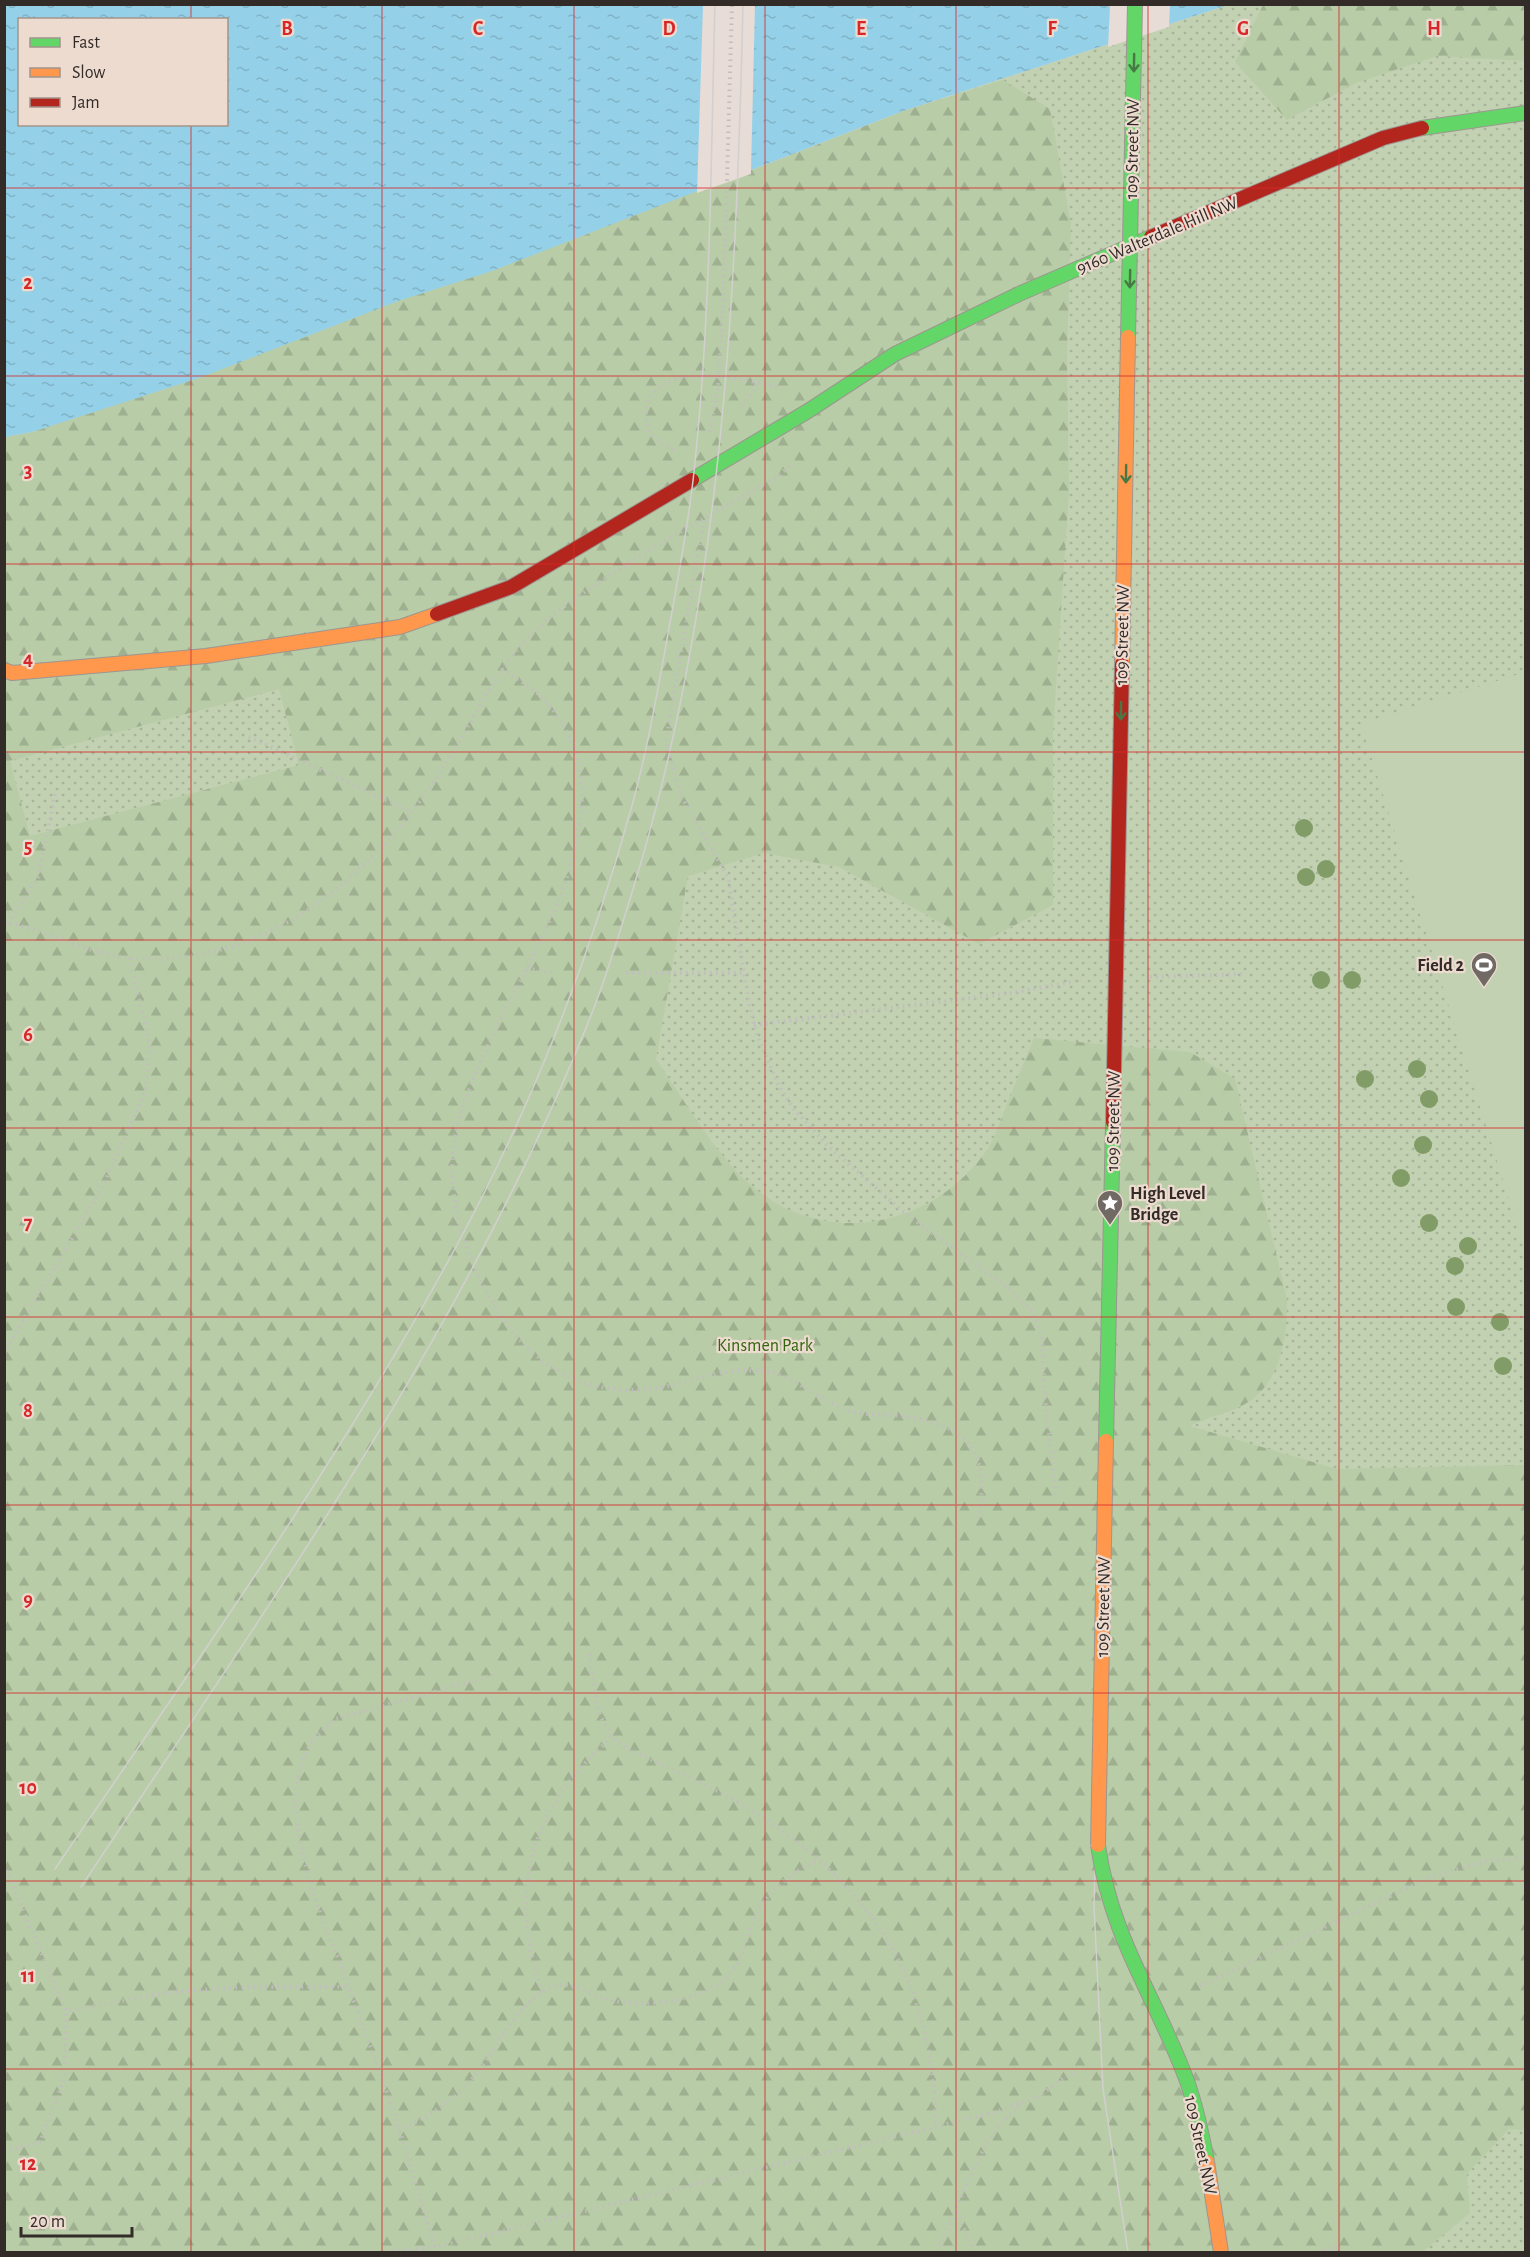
<svg xmlns="http://www.w3.org/2000/svg" width="1530" height="2257" font-family="'Alegreya Sans',sans-serif">
<style>
.grass{fill:url(#grass-dots)}
.forest{fill:url(#forest-firs);fill-rule:evenodd}
.pitch{fill:#c1d1b1}
.water{fill:url(#water-ripples);fill-rule:evenodd}
.pier{fill:#e7dcd6}
.lines{fill:none;stroke-linecap:round;stroke-linejoin:round}
.fast-casing{stroke:#9d9691;stroke-width:16}
.slow-casing{stroke:#9d9691;stroke-width:16}
.jam-casing{stroke:#9d9691;stroke-width:16}
.path{stroke:#c2bebd;stroke-width:4;stroke-dasharray:1.5 4.5;stroke-linecap:butt}
.fast{stroke:#63d668;stroke-width:14}
.slow{stroke:#ff974d;stroke-width:14}
.jam{stroke:#b3261e;stroke-width:14}
.tram{stroke:#d2cfce;stroke-width:1.5}
.fast-bridge-casing{stroke:#9d9691;stroke-width:16;stroke-linecap:butt}
.slow-bridge-casing{stroke:#9d9691;stroke-width:16;stroke-linecap:butt}
.jam-bridge-casing{stroke:#9d9691;stroke-width:16;stroke-linecap:butt}
.path-bridge{stroke:#c2bebd;stroke-width:4;stroke-dasharray:1.5 4.5;stroke-linecap:butt}
.fast-bridge{stroke:#63d668;stroke-width:14}
.slow-bridge{stroke:#ff974d;stroke-width:14}
.jam-bridge{stroke:#b3261e;stroke-width:14}
.tree{fill:#829c68}
.oneway{stroke:#487844}
.grid{fill:none;stroke:#d62828;stroke-width:1.5;stroke-opacity:0.55}
.labels{text-anchor:middle;stroke-width:4.5;stroke-linejoin:round;paint-order:stroke}
.street-label{font-size:18px;fill:#322b27;stroke:#eddbd0}
.poi-label{font-size:18px;font-weight:bold;fill:#322b27;stroke:#eddbd0;text-anchor:end}
.park-label{font-size:18px;fill:#30670e;stroke:#eddbd0}
.grid-label{font-size:20px;text-anchor:middle;font-weight:bold;fill:#d62828;stroke:#eddbd0;stroke-width:4.5;stroke-linejoin:round;paint-order:stroke}
</style>
<defs>
<pattern id="grass-dots" width="8" height="8" patternUnits="userSpaceOnUse" patternTransform="scale(1.5)"><rect width="8" height="8" fill="#c1d1b1"/><path d="M2 2h.1M6 6h.1" fill="none" stroke="#a6b498" stroke-width="1.8" stroke-linecap="round"/></pattern>
<pattern id="forest-firs" width="22" height="20" patternUnits="userSpaceOnUse" patternTransform="scale(1.5)"><rect width="22" height="20" fill="#b8cda7"/><path d="M5 1l3.5 6h-7zM16 11l3.5 6h-7z" fill="#9fb090"/></pattern>
<pattern id="water-ripples" width="26" height="14" patternUnits="userSpaceOnUse" patternTransform="scale(1.5)"><rect width="26" height="14" fill="#94d0e7"/><path d="M2 4q2-2 4 0t4 0M15 11q2-2 4 0t4 0" fill="none" stroke="#80b3c6"/></pattern>
</defs>
<rect width="100%" height="100%" fill="#e7dcd6"/>
<polygon class="grass" points="1228,5 1525,5 1525,2252 5,2252 5,437 32,432 821,145 903,111"/>
<g class="forest">
<polygon points="1263,5 1525,5 1525,61 1437,56 1356,83 1287,120 1235,62"/>
<path d="M1003,80l47,29 21,115 -4,128 2,139 -16,240v174l-74,39 -140,-77 -75,-14 -76,23 -32,183c27,39 60,97 96,127 75,64 184,41 237,-39 6,-10 10,-23 14,-33 10,-26 21,-51 31,-76l156,14 45,27 52,221c0,35 -5,79 -37,101 -16,12 -42,15 -60,25l147,43 188,-4v665l-16,-1 -42,45 3,39 -45,37v2h-1420v-1815l27,-5 167,-54 199,-77 94,-30 411,-160zM279,689l20,76 -269,71 -20,-75z"/>
</g>
<polygon class="pitch" points="1525,672 1526,672 1525,1251 1361,724"/>
<path class="water" d="M5,5h1223l-325,106 -411,160 -94,30 -199,77 -167,54 -27,5zM20,20h206v104h-206z"/>
<g class="pier">
<polygon points="703,5 755,5 751,171 751,174 697,193"/>
<polygon points="1110,5 1170,5 1169,27 1108,47"/>
</g>
<g class="lines">
<g class="fast-casing">
<g id="fast">
<polyline points="1422,128 1526,113"/>
<polyline points="692,480 808,411 895,354 1019,294 1151,237"/>
</g>
</g>
<g class="slow-casing">
<polyline id="slow" points="4,670 12,673 206,656 400,627 437,614"/>
</g>
<g class="jam-casing">
<g id="jam">
<polyline points="1151,237 1383,138 1422,128"/>
<polyline points="437,614 511,587 692,480"/>
</g>
</g>
<g class="path">
<polyline points="743,406 758,381"/>
<path d="M673,450c-15,-8 -26,-16 -27,-34 -2,-58 99,-39 132,-28"/>
<polyline points="704,520 666,741 681,796 728,877 749,1003 756,1033 779,1086 793,1108 827,1145 906,1214 1010,1289 1033,1312 1042,1339 1045,1398 1056,1496"/>
<path d="M502,669c15,11 35,21 47,36 104,128 -70,301 -94,432 -11,56 11,121 40,169 40,66 102,97 177,79 30,-7 60,-18 91,-14 34,4 56,32 88,40 13,4 27,3 40,4 70,6 102,30 87,103"/>
<polyline points="249,737 412,812"/>
<path d="M4,923c44,5 82,32 127,35 139,11 248,-88 317,-198 27,-43 47,-89 83,-126 21,-21 45,-36 70,-53 56,-38 117,-70 176,-104l14,-12"/>
<polyline points="8,923 38,877 56,790"/>
<polyline points="527,968 556,974"/>
<polyline points="626,973 744,973"/>
<polyline points="1150,977 1246,974"/>
<polyline points="754,1025 1012,993 1081,980"/>
<polyline points="4,1353 103,1186 145,1092 150,1044 129,958"/>
<path d="M590,1654c4,34 4,68 32,92 42,21 87,38 127,63 122,75 186,172 186,317"/>
<path d="M494,1675l-158,44c-20,14 -34,33 -38,59 -9,60 19,125 40,180 17,47 35,94 51,141 17,48 30,99 46,148l558,-134 44,-16"/>
<polyline points="4,1865 66,2011 171,1992 249,1987 348,1987"/>
<polyline points="1200,1986 1431,1877 1486,1861 1526,1857"/>
<path d="M542,1992c-35,-102 -12,-184 70,-255"/>
<polyline points="1037,2097 1076,2069"/>
<path d="M399,2131c23,-12 45,-24 64,-42 29,-28 53,-92 93,-103 17,-4 31,7 47,12 33,11 95,5 122,-19 17,-16 21,-40 29,-60 14,-31 37,-46 66,-59"/>
<polyline points="4,2151 40,2142 64,2079 66,2011"/>
<polyline points="4,2247 8,2252"/>
<polyline points="386,2252 435,2247 437,2252"/>
<polyline points="937,2252 956,2209"/>
<path d="M974,2252l-18,-43c16,-38 32,-80 66,-105"/>
<polyline points="1318,2252 1338,2246 1337,2252"/>
</g>
<use href="#fast" class="fast"/>
<use href="#slow" class="slow"/>
<use href="#jam" class="jam"/>
<g class="tram">
<path d="M55,1869c139,-204 284,-406 402,-624 75,-139 134,-290 176,-443 16,-59 26,-120 37,-179 10,-57 21,-114 26,-171 15,-149 15,-299 19,-448"/>
<path d="M81,1887c187,-282 386,-558 511,-874 16,-41 29,-85 42,-127 88,-288 102,-582 109,-882"/>
<polyline points="1128,2252 1103,2089 1094,1907 1138,4"/>
</g>
<g class="fast-bridge-casing">
<g id="fast-bridge">
<polyline points="1128,337 1135,4"/>
<polyline points="1106,1441 1113,1122"/>
<path d="M1098,1845c13,94 58,152 89,236 9,26 15,53 20,81"/>
</g>
</g>
<g class="slow-bridge-casing">
<g id="slow-bridge">
<polyline points="1122,664 1128,337"/>
<polyline points="1098,1845 1106,1441"/>
<polyline points="1207,2162 1221,2252"/>
</g>
</g>
<g class="jam-bridge-casing">
<polyline id="jam-bridge" points="1113,1122 1122,664"/>
</g>
<polyline class="path-bridge" points="710,432 718,386 724,286 732,4"/>
<use href="#fast-bridge" class="fast-bridge"/>
<use href="#slow-bridge" class="slow-bridge"/>
<use href="#jam-bridge" class="jam-bridge"/>
</g>
<g class="tree">
<circle cx="1304" cy="828" r="9"/>
<circle cx="1326" cy="869" r="9"/>
<circle cx="1306" cy="877" r="9"/>
<circle cx="1321" cy="980" r="9"/>
<circle cx="1352" cy="980" r="9"/>
<circle cx="1417" cy="1069" r="9"/>
<circle cx="1365" cy="1079" r="9"/>
<circle cx="1429" cy="1099" r="9"/>
<circle cx="1423" cy="1145" r="9"/>
<circle cx="1401" cy="1178" r="9"/>
<circle cx="1429" cy="1223" r="9"/>
<circle cx="1468" cy="1246" r="9"/>
<circle cx="1455" cy="1266" r="9"/>
<circle cx="1456" cy="1307" r="9"/>
<circle cx="1500" cy="1322" r="9"/>
<circle cx="1503" cy="1366" r="9"/>
</g>
<defs><path id="oneway-shaft" d="M-6 0H5M1.5-3L5.5 0L1.5 3" fill="none" stroke-width="1.6" stroke-linecap="round" stroke-linejoin="round" transform="scale(1.5)"/></defs>
<g class="oneway">
<use href="#oneway-shaft" transform="translate(1134 63) rotate(91)"/>
<use href="#oneway-shaft" transform="translate(1130 279) rotate(91)"/>
<use href="#oneway-shaft" transform="translate(1126 474) rotate(91)"/>
<use href="#oneway-shaft" transform="translate(1121 711) rotate(91)"/>
</g>
<path class="grid" d="M191,4v16M382,4v2248M574,4v2248M765,4v2248M956,4v2248M1148,4v2248M1339,4v2248M191,124v2128M4,188h1522M4,376h1522M4,564h1522M4,752h1522M4,940h1522M4,1128h1522M4,1317h1522M4,1505h1522M4,1693h1522M4,1881h1522M4,2069h1522"/>
<defs>
<g id="stadium-pin" transform="scale(1.35)"><path d="M0 17L-7.5 6A9.5 9.5 0 1 1 7.5 6Z" fill="#716964" stroke="#eddbd0"/><path d="M0-5a6.5 5 0 1 0 0 10a6.5 5 0 1 0 0-10ZM-3.5-1.8h7v3.6h-7Z" fill="#fff"/></g>
<g id="sight-pin" transform="scale(1.35)"><path d="M0 17L-7.5 6A9.5 9.5 0 1 1 7.5 6Z" fill="#716964" stroke="#eddbd0"/><path d="M0-6L1.8-2.2L6-1.7L2.9 1.2L3.7 5.4L0 3.3L-3.7 5.4L-2.9 1.2L-6-1.7L-1.8-2.2Z" fill="#fff"/></g>
</defs>
<g fill-rule="evenodd">
<use href="#stadium-pin" x="1484" y="965"/>
<use href="#sight-pin" x="1110" y="1203"/>
</g>
<g class="labels">
<g class="street-label">
<text transform="translate(1132 149) rotate(-89)" y="6">109 Street NW</text>
<text transform="translate(1157 235) rotate(-23)" y="6">9160 Walterdale Hill NW</text>
<text transform="translate(1122 635) rotate(-89)" y="6">109 Street NW</text>
<text transform="translate(1113 1121) rotate(-89)" y="6">109 Street NW</text>
<text transform="translate(1103 1607) rotate(-89)" y="6">109 Street NW</text>
<text transform="translate(1201 2145) rotate(78)" y="6">109 Street NW</text>
</g>
<g class="poi-label">
<text x="1464" y="971">Field 2</text>
<text x="1130" y="1199" text-anchor="start">High Level<tspan x="1130" dy="21">Bridge</tspan></text>
</g>
<g class="park-label">
<text x="765" y="1351">Kinsmen Park</text>
</g>
</g>
<g class="grid-label">
<text x="287" y="35">B</text>
<text x="478" y="35">C</text>
<text x="669" y="35">D</text>
<text x="861" y="35">E</text>
<text x="1052" y="35">F</text>
<text x="1243" y="35">G</text>
<text x="1434" y="35">H</text>
<text x="28" y="289">2</text>
<text x="28" y="477">3</text>
<text x="28" y="665">4</text>
<text x="28" y="853">5</text>
<text x="28" y="1041">6</text>
<text x="28" y="1229">7</text>
<text x="28" y="1417">8</text>
<text x="28" y="1606">9</text>
<text x="28" y="1794">10</text>
<text x="28" y="1982">11</text>
<text x="28" y="2170">12</text>
</g>
<rect width="1530" height="2257" fill="none" stroke="#322b27" stroke-width="12"/>
<rect x="18" y="18" width="210" height="108" fill="#eddbd0" stroke="#a2958c" stroke-width="1.5"/>
<rect x="30" y="38" width="30" height="9" fill="#63d668" stroke="#a2958c" stroke-width="1.5"/>
<text x="72" y="48" font-size="18" fill="#322b27">Fast</text>
<rect x="30" y="68" width="30" height="9" fill="#ff974d" stroke="#a2958c" stroke-width="1.5"/>
<text x="72" y="78" font-size="18" fill="#322b27">Slow</text>
<rect x="30" y="98" width="30" height="9" fill="#b3261e" stroke="#a2958c" stroke-width="1.5"/>
<text x="72" y="108" font-size="18" fill="#322b27">Jam</text>
<path d="M21 2227v9h111v-9" fill="none" stroke="#322b27" stroke-width="3"/>
<text x="30" y="2227" font-size="18" fill="#322b27" stroke="#eddbd0" stroke-width="4.5" paint-order="stroke">20 m</text>
</svg>
